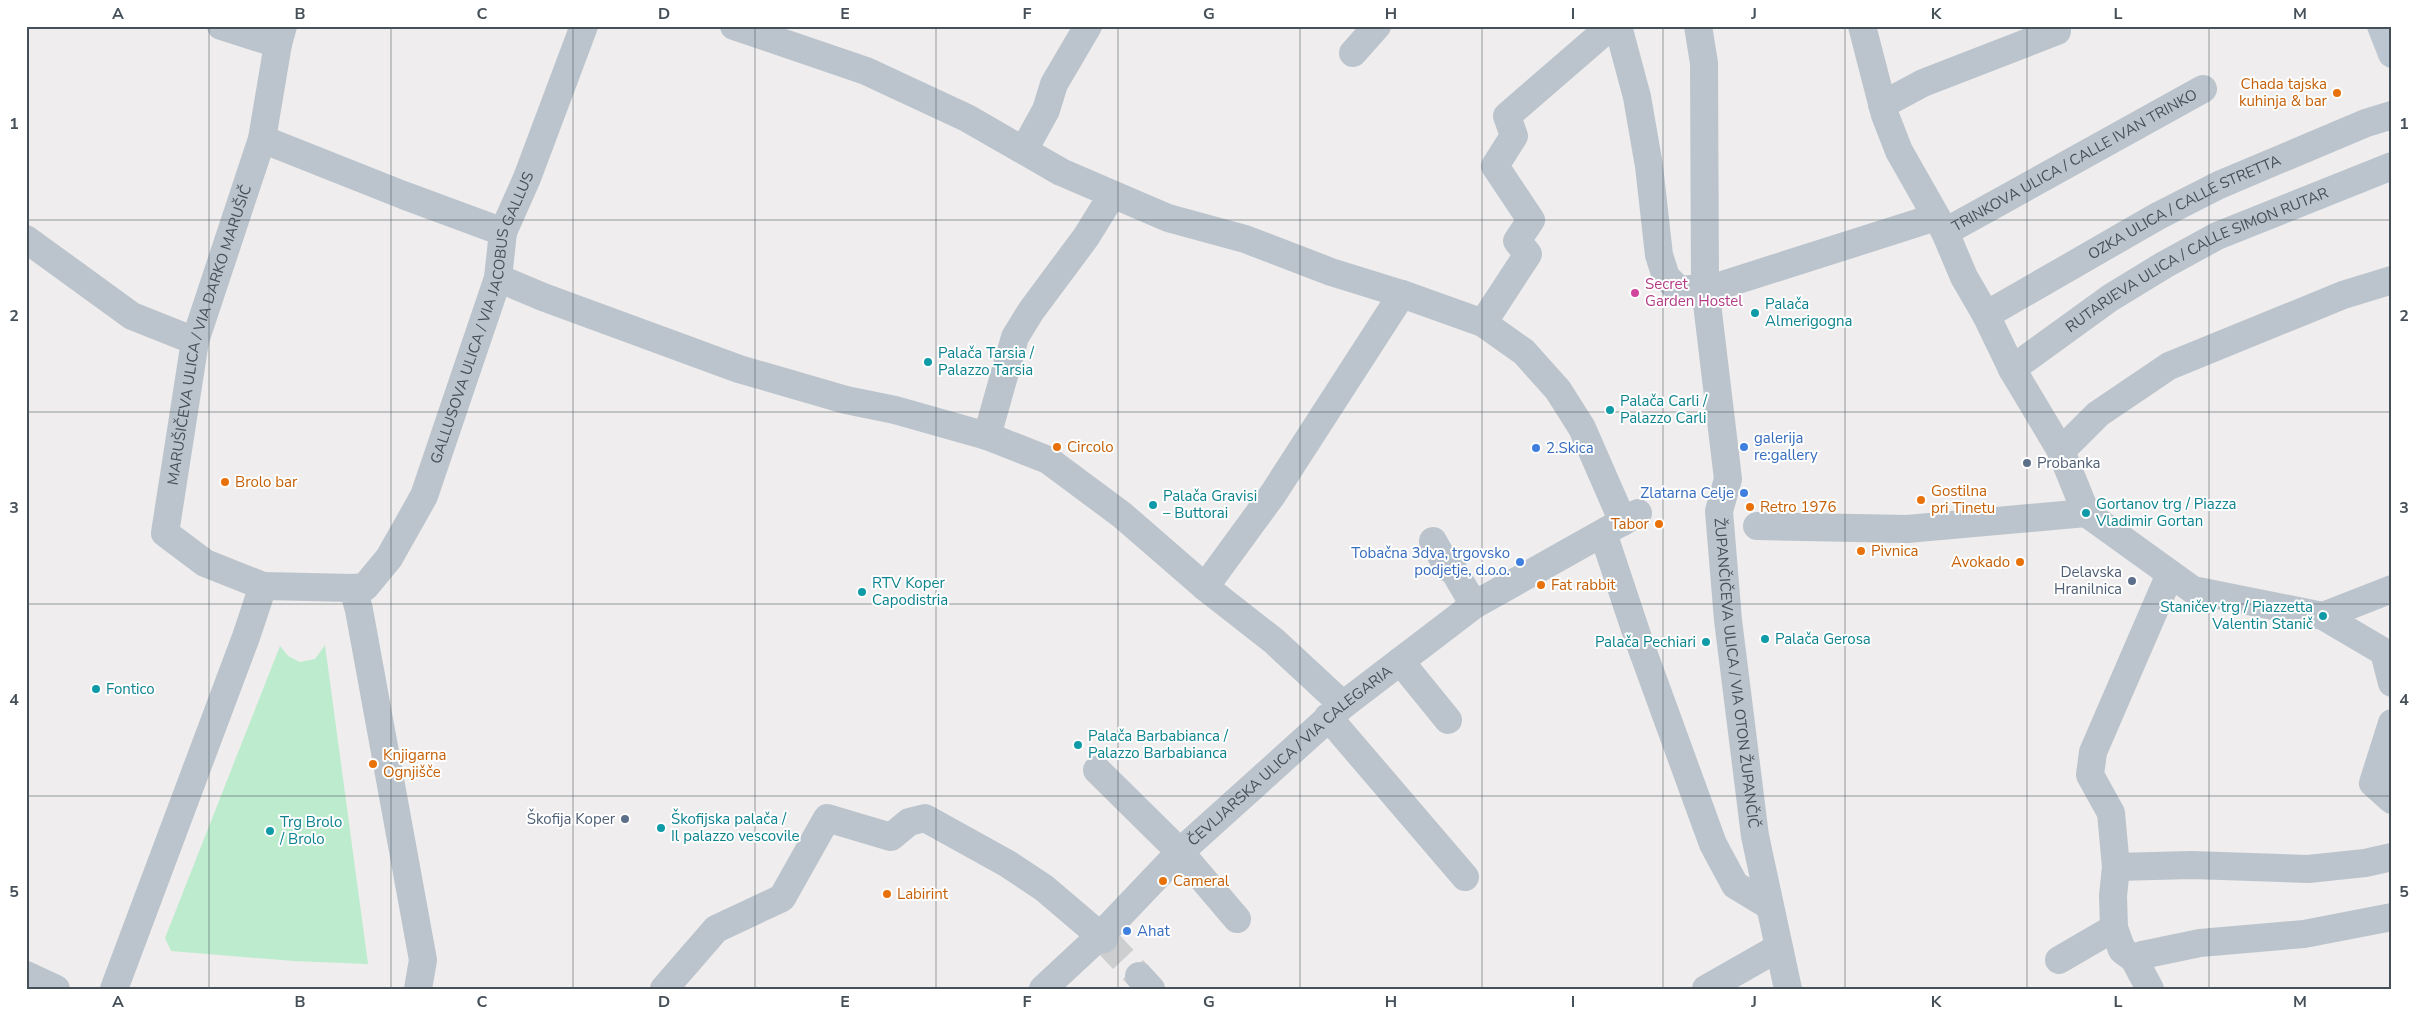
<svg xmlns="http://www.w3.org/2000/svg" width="2418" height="1015" font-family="'Nunito Sans',sans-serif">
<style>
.green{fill:#bceccd}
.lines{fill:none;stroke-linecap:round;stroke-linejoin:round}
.street-tunnel{stroke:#cdcecf;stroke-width:28;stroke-dasharray:28 14;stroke-linecap:butt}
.street{stroke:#bbc4cc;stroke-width:28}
.secondary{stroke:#bbc6d0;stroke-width:28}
.grid{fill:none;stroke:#465059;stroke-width:1;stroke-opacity:0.55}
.food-dot{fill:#e8710a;stroke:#fff;stroke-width:2}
.hotel-dot{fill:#d1479c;stroke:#fff;stroke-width:2}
.culture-dot{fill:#0f9aa8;stroke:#fff;stroke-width:2}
.shop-dot{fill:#3f7fe0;stroke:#fff;stroke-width:2}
.service-dot{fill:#5c6f8a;stroke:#fff;stroke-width:2}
.labels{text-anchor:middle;stroke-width:4;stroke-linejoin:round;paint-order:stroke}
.food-label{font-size:15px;fill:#c56008;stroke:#fff;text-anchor:start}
.street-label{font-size:15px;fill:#465059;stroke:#fff}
.hotel-label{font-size:15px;fill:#b23c85;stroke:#fff;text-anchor:start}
.culture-label{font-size:15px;fill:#0d838f;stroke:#fff;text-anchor:start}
.shop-label{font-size:15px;fill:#366cbe;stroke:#fff;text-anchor:start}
.service-label{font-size:15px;fill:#4e5e75;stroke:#fff;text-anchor:end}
.neatline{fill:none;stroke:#465059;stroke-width:2}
.grid-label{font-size:16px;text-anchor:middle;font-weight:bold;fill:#465059}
</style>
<rect width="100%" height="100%" fill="#efeded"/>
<polygon class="green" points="325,645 368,964 294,961 171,951 165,938 280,646 288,656 300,662 315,659"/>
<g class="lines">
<polyline class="street-tunnel" points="1104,939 1139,976"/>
<g class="street">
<polyline points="221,26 278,44"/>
<polyline points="734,26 866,71 967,118 1061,172 1168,218 1245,239 1331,272 1402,294 1483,323 1524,352 1558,390 1582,428 1623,522"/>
<polyline points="1618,26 1637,97 1649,166 1659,255 1666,277 1679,290 1716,287 1936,217"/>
<path id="s1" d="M1698,26l6,37 1,224 23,192 -9,32 9,109 27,216 33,153"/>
<polyline points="1862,26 1885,115 1899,151 1945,232 1964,277 1986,315 2012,369 2061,451 2086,513 2193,590 2323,616 2384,652 2392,683"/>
<polyline points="1353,53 1377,26"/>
<polyline points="1882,105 1923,83 2057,31"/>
<polyline points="262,139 403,195 503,232"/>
<polyline points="1024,150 1046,110 1054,84 1088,26"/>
<path id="s2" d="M1945,232l258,-143"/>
<polyline points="26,239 132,316 195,341"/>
<polyline points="498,278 543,297 739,369 846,400 895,410 987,436 1048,460 1122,515 1205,587 1274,641 1343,705"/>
<path id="s3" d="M1986,315l172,-99 61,-31 147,-62 26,-8"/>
<polyline points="1483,323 1528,254 1517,241 1531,220 1495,166 1514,136 1507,116 1611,26"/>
<path id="s4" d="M2012,369l98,-71 54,-33 53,-29 175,-70"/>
<polyline points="987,436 1015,337 1031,311 1086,237 1112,195"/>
<polyline points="2061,451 2098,414 2169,366 2343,295 2392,280"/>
<polyline points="1757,526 1907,529 2086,513"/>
<polyline points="1603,533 1639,641 1713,844 1735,885 1768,905"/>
<polyline points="1433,541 1448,568 1454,571 1474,605"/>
<path id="s5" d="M263,586l-58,-23 -40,-30 30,-192 67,-202 16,-95 5,-18"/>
<polyline points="1205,587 1273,494 1402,294"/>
<path id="s6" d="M353,588l12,-1 24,-29 35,-62 74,-218 5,-46 24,-54 57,-152"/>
<polyline points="2323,616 2392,589"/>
<polyline points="1400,661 1448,720"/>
<polyline points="1328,717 1465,877"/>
<polyline points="2392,723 2373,783 2392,800"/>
<polyline points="1097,770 1180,852 1237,919"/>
<polyline points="2116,867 2192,865 2308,869 2365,863 2392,857"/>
<polyline points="2134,959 2142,955 2200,943 2304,934 2392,917"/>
<polyline points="2059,960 2114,928"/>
<polyline points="26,975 56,989"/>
<polyline points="1139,976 1151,989"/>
<polyline points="114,989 246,637 263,586 353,588 359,610 423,960 418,989"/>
<polyline points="664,989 716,929 782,898 827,818 891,837 909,822 925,818 1008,864 1044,888 1104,939"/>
<path id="s7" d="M1043,989l58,-54 79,-83 163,-147 131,-100 164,-92"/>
<polyline points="1706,989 1778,948"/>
<polyline points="2150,989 2134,959 2122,950 2114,928 2113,896 2116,867 2111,813 2090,775 2093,752 2170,574"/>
</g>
<polyline class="secondary" points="2381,26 2392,54"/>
</g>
<path class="grid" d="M209,26v963M391,26v963M573,26v963M755,26v963M936,26v963M1118,26v963M1300,26v963M1482,26v963M1663,26v963M1845,26v963M2027,26v963M2209,26v963M26,220h2366M26,412h2366M26,604h2366M26,796h2366"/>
<g class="food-dot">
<circle cx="2337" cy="93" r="5"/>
<circle cx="1057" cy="447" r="5"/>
<circle cx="225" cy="482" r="5"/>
<circle cx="1921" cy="500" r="5"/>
<circle cx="1750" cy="507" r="5"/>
<circle cx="1659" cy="524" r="5"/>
<circle cx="1861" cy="551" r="5"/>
<circle cx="2020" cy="562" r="5"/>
<circle cx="1541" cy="585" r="5"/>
<circle cx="373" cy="764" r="5"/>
<circle cx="1163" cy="881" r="5"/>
<circle cx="887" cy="894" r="5"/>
</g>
<circle class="hotel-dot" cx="1635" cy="293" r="5"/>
<g class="culture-dot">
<circle cx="1755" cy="313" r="5"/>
<circle cx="928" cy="362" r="5"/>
<circle cx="1610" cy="410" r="5"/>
<circle cx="1153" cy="505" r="5"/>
<circle cx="2086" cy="513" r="5"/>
<circle cx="862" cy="592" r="5"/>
<circle cx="2323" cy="616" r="5"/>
<circle cx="1765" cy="639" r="5"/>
<circle cx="1706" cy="642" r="5"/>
<circle cx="96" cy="689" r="5"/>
<circle cx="1078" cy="745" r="5"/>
<circle cx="661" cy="828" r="5"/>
<circle cx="270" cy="831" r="5"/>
</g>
<g class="shop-dot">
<circle cx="1744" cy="447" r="5"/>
<circle cx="1536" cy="448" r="5"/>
<circle cx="1744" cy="493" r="5"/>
<circle cx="1520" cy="562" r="5"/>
<circle cx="1127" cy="931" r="5"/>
</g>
<g class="service-dot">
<circle cx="2027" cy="463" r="5"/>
<circle cx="2132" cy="581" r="5"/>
<circle cx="625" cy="819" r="5"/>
</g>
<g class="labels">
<g class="food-label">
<text x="2327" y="89" text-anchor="end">Chada tajska<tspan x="2327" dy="17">kuhinja &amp; bar</tspan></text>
<text x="1067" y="452">Circolo</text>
<text x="235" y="487">Brolo bar</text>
<text x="1931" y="496">Gostilna<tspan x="1931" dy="17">pri Tinetu</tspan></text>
<text x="1760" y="512">Retro 1976</text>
<text x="1649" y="529" text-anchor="end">Tabor</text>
<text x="1871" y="556">Pivnica</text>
<text x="2010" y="567" text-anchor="end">Avokado</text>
<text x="1551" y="590">Fat rabbit</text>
<text x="383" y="760">Knjigarna<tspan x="383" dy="17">Ognjišče</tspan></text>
<text x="1173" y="886">Cameral</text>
<text x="897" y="899">Labirint</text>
</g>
<g class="street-label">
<text dy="5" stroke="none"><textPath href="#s2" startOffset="148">TRINKOVA ULICA / CALLE IVAN TRINKO</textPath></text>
<text dy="5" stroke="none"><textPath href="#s3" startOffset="226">OZKA ULICA / CALLE STRETTA</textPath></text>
<text dy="5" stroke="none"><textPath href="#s4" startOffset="216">RUTARJEVA ULICA / CALLE SIMON RUTAR</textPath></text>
<text dy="5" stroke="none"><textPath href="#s6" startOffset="309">GALLUSOVA ULICA / VIA JACOBUS GALLUS</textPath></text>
<text dy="5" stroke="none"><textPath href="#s5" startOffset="316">MARUŠIČEVA ULICA / VIA DARKO MARUŠIČ</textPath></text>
<text dy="5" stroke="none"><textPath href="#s1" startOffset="651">ŽUPANČIČEVA ULICA / VIA OTON ŽUPANČIČ</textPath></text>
<text dy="5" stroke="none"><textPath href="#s7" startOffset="340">ČEVLJARSKA ULICA / VIA CALEGARIA</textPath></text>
</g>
<g class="hotel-label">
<text x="1645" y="289">Secret<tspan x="1645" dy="17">Garden Hostel</tspan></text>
</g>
<g class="culture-label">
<text x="1765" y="309">Palača<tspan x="1765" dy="17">Almerigogna</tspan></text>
<text x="938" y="358">Palača Tarsia /<tspan x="938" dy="17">Palazzo Tarsia</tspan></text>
<text x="1620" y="406">Palača Carli /<tspan x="1620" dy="17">Palazzo Carli</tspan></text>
<text x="1163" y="501">Palača Gravisi<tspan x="1163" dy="17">– Buttorai</tspan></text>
<text x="2096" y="509">Gortanov trg / Piazza<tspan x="2096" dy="17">Vladimir Gortan</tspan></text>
<text x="872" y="588">RTV Koper<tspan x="872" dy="17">Capodistria</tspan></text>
<text x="2313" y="612" text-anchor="end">Staničev trg / Piazzetta<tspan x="2313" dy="17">Valentin Stanič</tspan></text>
<text x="1775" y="644">Palača Gerosa</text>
<text x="1696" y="647" text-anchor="end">Palača Pechiari</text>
<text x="106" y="694">Fontico</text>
<text x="1088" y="741">Palača Barbabianca /<tspan x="1088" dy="17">Palazzo Barbabianca</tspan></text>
<text x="671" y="824">Škofijska palača /<tspan x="671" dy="17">Il palazzo vescovile</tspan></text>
<text x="280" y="827">Trg Brolo<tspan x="280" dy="17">/ Brolo</tspan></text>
</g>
<g class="shop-label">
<text x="1754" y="443">galerija<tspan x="1754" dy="17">re:gallery</tspan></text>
<text x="1546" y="453">2.Skica</text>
<text x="1734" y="498" text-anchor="end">Zlatarna Celje</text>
<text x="1510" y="558" text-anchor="end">Tobačna 3dva, trgovsko<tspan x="1510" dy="17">podjetje, d.o.o.</tspan></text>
<text x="1137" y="936">Ahat</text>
</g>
<g class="service-label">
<text x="2037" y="468" text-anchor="start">Probanka</text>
<text x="2122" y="577">Delavska<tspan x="2122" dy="17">Hranilnica</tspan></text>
<text x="615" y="824">Škofija Koper</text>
</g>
</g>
<rect width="2418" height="1015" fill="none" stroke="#ffffff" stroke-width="55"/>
<rect x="28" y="28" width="2362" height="960" class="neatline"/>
<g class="grid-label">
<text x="118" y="19">A</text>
<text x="300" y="19">B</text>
<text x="482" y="19">C</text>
<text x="664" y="19">D</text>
<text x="845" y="19">E</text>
<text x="1027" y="19">F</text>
<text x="1209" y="19">G</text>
<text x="1391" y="19">H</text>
<text x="1573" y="19">I</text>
<text x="1754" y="19">J</text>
<text x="1936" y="19">K</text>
<text x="2118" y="19">L</text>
<text x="2300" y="19">M</text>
<text x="14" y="129">1</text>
<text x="2404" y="129">1</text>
<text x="14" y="321">2</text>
<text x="2404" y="321">2</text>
<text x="14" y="513">3</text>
<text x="2404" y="513">3</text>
<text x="14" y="705">4</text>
<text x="2404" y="705">4</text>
<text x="14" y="897">5</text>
<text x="2404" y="897">5</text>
<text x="118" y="1007">A</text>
<text x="300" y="1007">B</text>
<text x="482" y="1007">C</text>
<text x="664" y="1007">D</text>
<text x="845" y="1007">E</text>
<text x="1027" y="1007">F</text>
<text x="1209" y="1007">G</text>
<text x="1391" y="1007">H</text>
<text x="1573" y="1007">I</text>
<text x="1754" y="1007">J</text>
<text x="1936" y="1007">K</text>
<text x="2118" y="1007">L</text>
<text x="2300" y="1007">M</text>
</g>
</svg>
